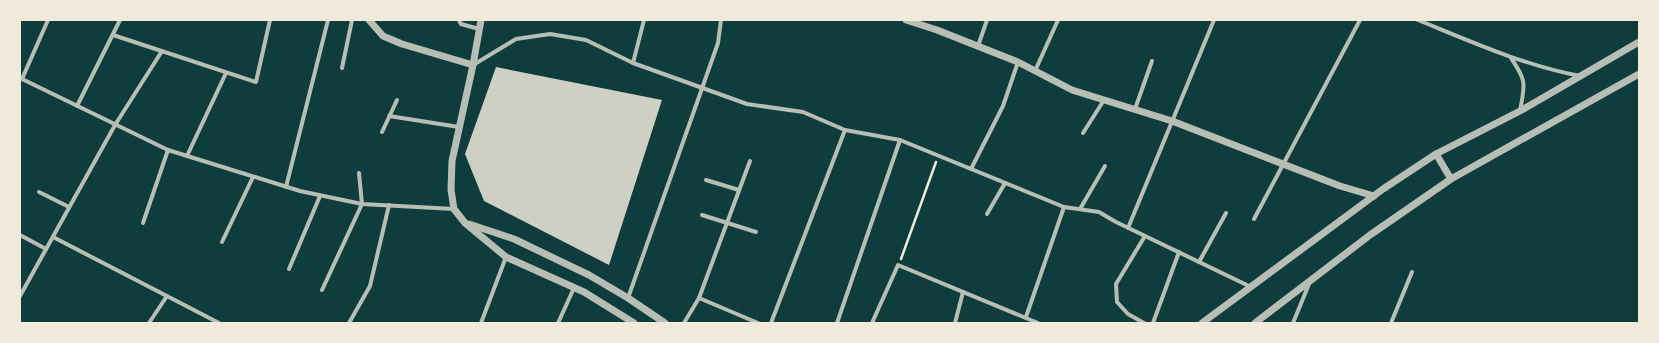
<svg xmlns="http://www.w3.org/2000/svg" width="1659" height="343" font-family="'DM Sans',sans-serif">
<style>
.building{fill:#cfcfc3}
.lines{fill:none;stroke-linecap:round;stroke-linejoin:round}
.path{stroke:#f1e9da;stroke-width:2.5}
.minor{stroke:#b8beb3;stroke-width:4}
.tertiary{stroke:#b8beb3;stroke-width:7}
</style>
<rect width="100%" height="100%" fill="#0f3d3e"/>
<polygon class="building" points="496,67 662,100 609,265 484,201 465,154"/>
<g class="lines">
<polyline class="path" points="901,259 936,162"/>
<g class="minor">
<polyline points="459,20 461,24 479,29"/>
<path d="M1418,20c54,22 105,45 162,56"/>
<polyline points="113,35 256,82 270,20"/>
<polyline points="978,46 987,20"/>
<path d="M1511,58c16,23 14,26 9,53"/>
<polyline points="633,63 644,20"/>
<polyline points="473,65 516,39 550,34 586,40 633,63 747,104 803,112 845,130 900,140 1064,207"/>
<polyline points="342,68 352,20"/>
<polyline points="1035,71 1058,20"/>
<polyline points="20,78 168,150 300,191 362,204 454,209"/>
<polyline points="22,79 48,20"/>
<polyline points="77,106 120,20"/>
<polyline points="1135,109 1152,61"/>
<polyline points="389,116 459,127"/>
<polyline points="382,132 397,100"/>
<polyline points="1083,133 1104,100"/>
<polyline points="187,156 226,73"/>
<polyline points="971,169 1003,106 1018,62"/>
<polyline points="706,180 739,190"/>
<polyline points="286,187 328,20"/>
<polyline points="39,192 69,207"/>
<polyline points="1080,209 1105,166"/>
<polyline points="987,214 1005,183"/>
<polyline points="702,215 756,232"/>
<polyline points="1254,219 1360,20"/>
<polyline points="143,223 168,150"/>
<polyline points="1128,228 1214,20"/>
<polyline points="20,235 46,249"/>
<polyline points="53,237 219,323"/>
<polyline points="222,242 253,177"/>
<polyline points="1199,262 1226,213"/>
<polyline points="289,269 320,196"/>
<polyline points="322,290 362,204 359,173"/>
<polyline points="20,296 115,125 162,51"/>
<polyline points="628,298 718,43 721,20"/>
<polyline points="699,298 758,323"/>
<polyline points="1026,317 1064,207 1099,212 1116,222 1251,287"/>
<polyline points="149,323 167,296"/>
<polyline points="349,323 370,286 389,205"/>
<polyline points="481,323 506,257"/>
<polyline points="558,323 574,288"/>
<polyline points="684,323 699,298 750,161"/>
<polyline points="771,323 845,130"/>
<polyline points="837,323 900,140"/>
<polyline points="872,323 898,265 1038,323"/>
<polyline points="955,323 963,292"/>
<polyline points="1144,323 1128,314 1117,302 1116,284 1145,236"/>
<polyline points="1153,323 1179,252"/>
<polyline points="1293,323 1309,284"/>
<polyline points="1391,323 1412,272"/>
</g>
<g class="tertiary">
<polyline points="369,20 383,36 402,44 473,65"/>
<polyline points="481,20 473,65 452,161 451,190 454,209 465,223 506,257 584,292 634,323"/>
<polyline points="906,20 937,30 1018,62 1072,90 1172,121 1340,186 1374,196"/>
<polyline points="1436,154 1451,179"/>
<polyline points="469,224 514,239 589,275 628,298 665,323"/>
<polyline points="1202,323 1383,189 1436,154 1520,111 1639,42"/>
<polyline points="1255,323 1370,235 1451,179 1639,74"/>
</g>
</g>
<rect width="1659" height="343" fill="none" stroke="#f1e9da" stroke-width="42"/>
</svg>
